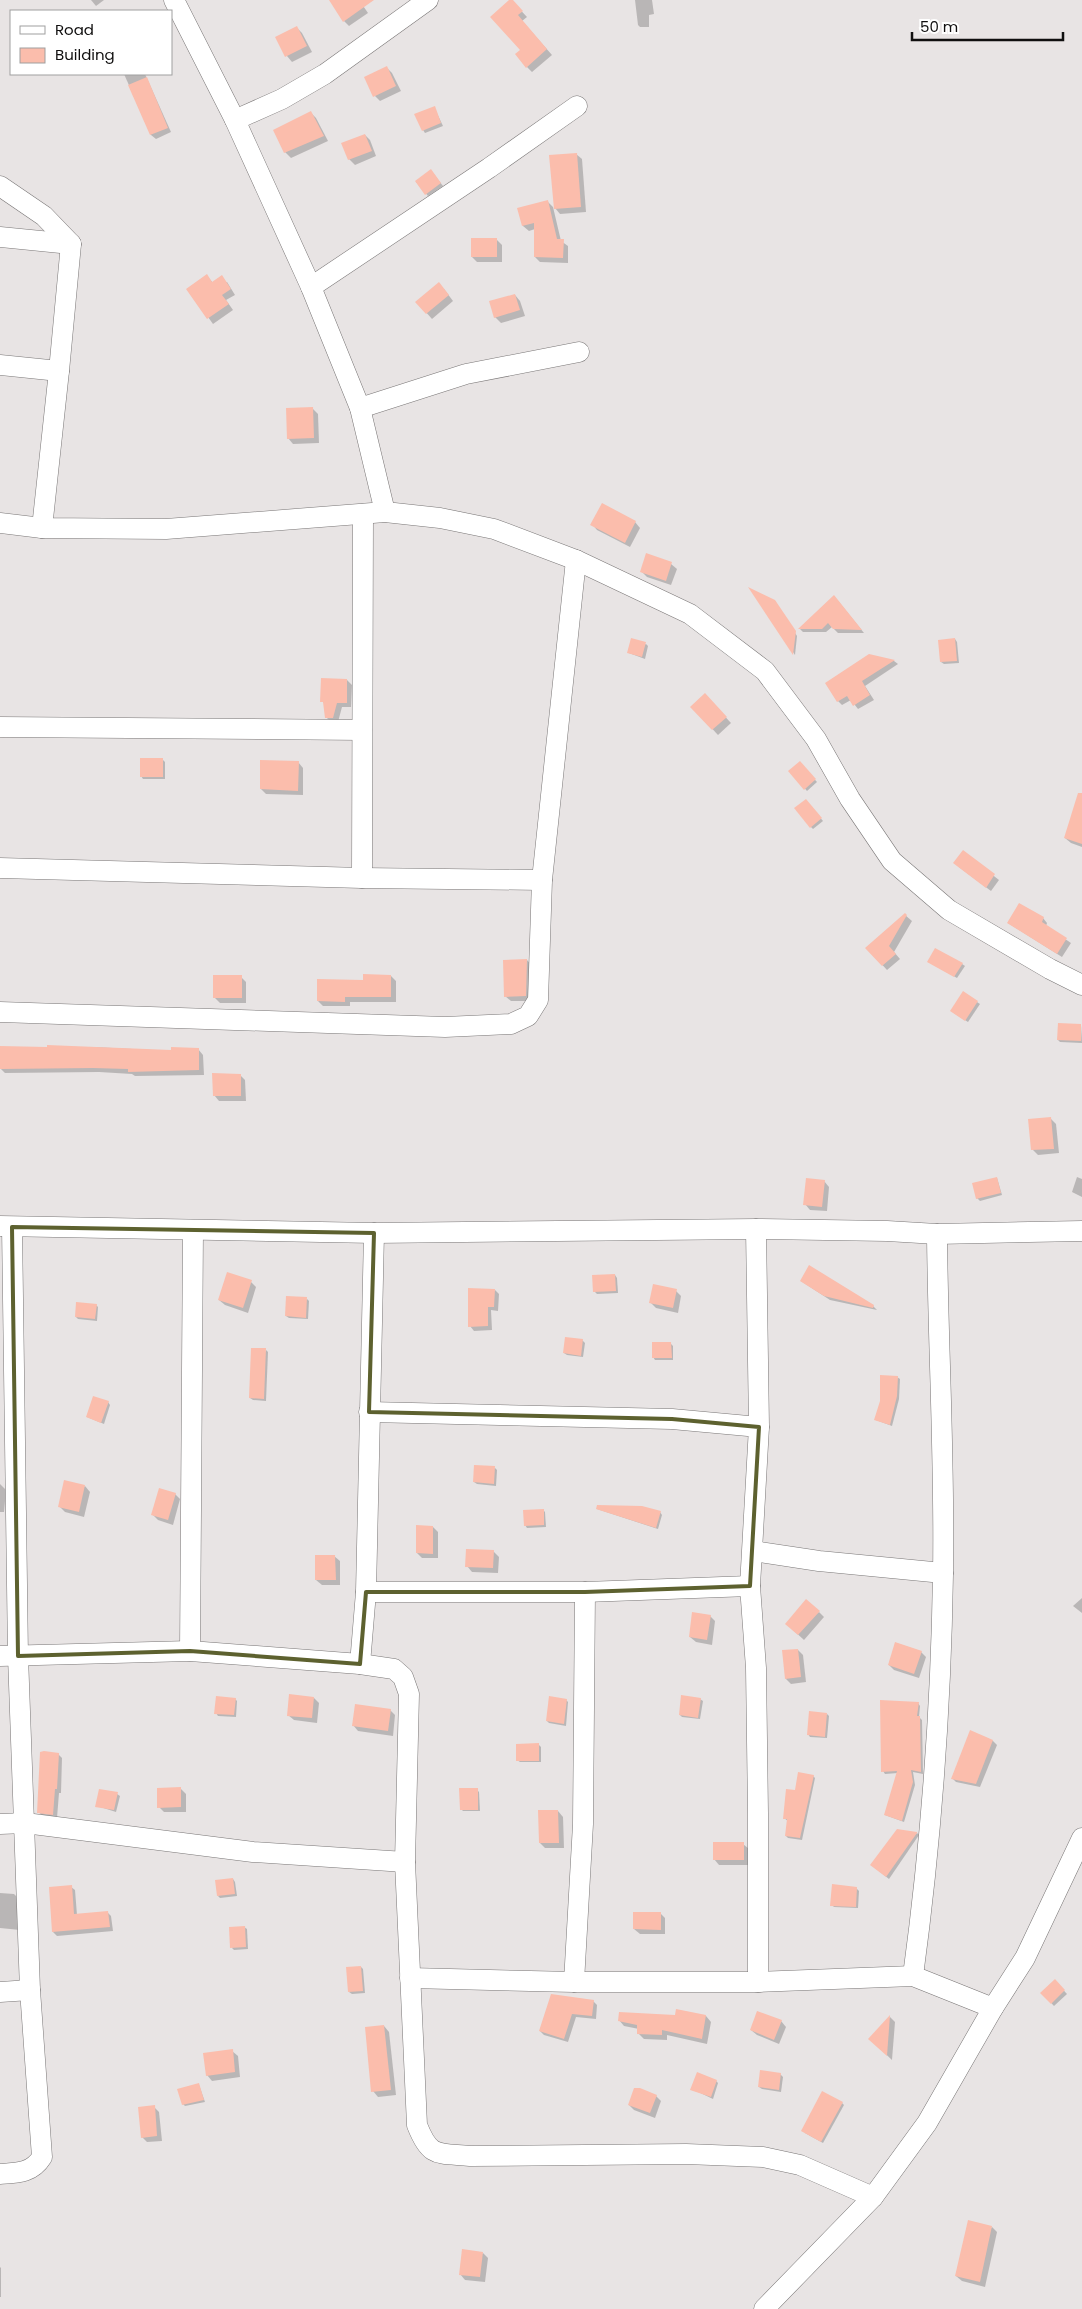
<svg xmlns="http://www.w3.org/2000/svg" width="1082" height="2309" font-family="Poppins,sans-serif">
<style>
.shadow{fill:#0003}
.building{fill:#fbbdac}
.lines{fill:none;stroke-linecap:round;stroke-linejoin:round}
.minor-casing{stroke:#797676;stroke-width:21}
.minor{stroke:#fff;stroke-width:20}
.marked{fill:none;stroke:#5d612f;stroke-width:4;stroke-linejoin:round}
</style>
<rect width="100%" height="100%" fill="#e8e4e4"/>
<g class="shadow">
<polygon points="91,0 104,0 96,6"/>
<polygon points="344,0 359,0 368,13 349,26 344,21"/>
<polygon points="511,0 527,17 522,21 552,55 532,72 527,67 522,50"/>
<polygon points="635,0 652,0 654,14 649,15 649,27 640,27 638,25"/>
<polygon points="297,28 302,33 312,52 292,62 287,56 277,38"/>
<polygon points="387,68 392,73 401,91 380,101 375,96"/>
<polygon points="124,74 145,74 171,132 156,139 151,135"/>
<polygon points="434,107 443,126 425,133 423,130"/>
<polygon points="311,113 316,118 328,141 291,158 285,152"/>
<polygon points="365,135 370,140 376,156 355,165 349,159"/>
<polygon points="576,154 582,159 586,212 560,214 555,208"/>
<polygon points="433,173 443,186 428,196 416,182"/>
<polygon points="547,201 553,207 561,241 568,246 568,263 540,262 535,257 535,229 529,231 523,226 519,209"/>
<polygon points="497,240 502,245 502,262 477,262 472,257"/>
<polygon points="207,276 213,283 227,282 235,295 226,300 233,310 213,324 188,289"/>
<polygon points="444,289 453,301 432,319 417,302"/>
<polygon points="515,295 520,301 525,316 501,323 495,317"/>
<polygon points="313,409 318,414 319,443 293,444 288,438"/>
<polygon points="635,522 640,528 630,547 597,530 592,524"/>
<polygon points="671,564 677,569 671,585 647,577 641,571"/>
<polygon points="752,590 775,601 797,636 795,655"/>
<polygon points="838,601 864,633 838,633 832,627 826,632 803,632 800,629"/>
<polygon points="955,639 957,642 959,663 944,664 941,662"/>
<polygon points="646,644 648,646 645,659 629,653"/>
<polygon points="870,655 894,661 898,664 865,686 874,700 858,709 851,700 842,705 838,701"/>
<polygon points="347,680 352,685 351,707 342,707 338,722 331,722 326,717 325,704 322,701"/>
<polygon points="705,695 731,723 718,735 692,707"/>
<polygon points="162,759 165,762 165,779 143,779 141,776"/>
<polygon points="298,762 303,768 303,795 266,794 261,789"/>
<polygon points="800,763 817,782 807,791 790,771"/>
<polygon points="808,803 823,821 813,829 811,827"/>
<polygon points="1082,815 1082,847 1071,843 1065,838"/>
<polygon points="963,852 999,880 991,891 959,867"/>
<polygon points="905,915 912,921 894,952 900,959 887,970 867,948"/>
<polygon points="1043,918 1047,923 1046,926 1071,943 1062,957 1008,923"/>
<polygon points="527,960 532,966 531,1001 511,1001 505,996 504,961"/>
<polygon points="929,962 962,964 965,966 957,978"/>
<polygon points="391,976 396,981 396,1002 350,1002 350,1006 323,1006 318,1001 364,981"/>
<polygon points="241,977 246,982 246,1003 220,1003 214,997"/>
<polygon points="963,993 980,1004 968,1022 954,1013"/>
<polygon points="1081,1025 1082,1043 1060,1042 1058,1040"/>
<polygon points="0,1047 93,1047 172,1051 198,1049 203,1055 204,1075 135,1076 132,1074 99,1072 5,1073 0,1068"/>
<polygon points="240,1075 245,1080 246,1101 219,1101 214,1095"/>
<polygon points="1051,1119 1056,1124 1059,1153 1038,1155 1033,1150 1030,1120"/>
<polygon points="1077,1177 1082,1179 1082,1197 1072,1192"/>
<polygon points="997,1178 1002,1195 980,1201 977,1198"/>
<polygon points="824,1181 829,1187 827,1211 810,1210 805,1204"/>
<polygon points="615,1275 617,1278 618,1293 597,1294 594,1291"/>
<polygon points="801,1281 873,1306 877,1310 830,1300"/>
<polygon points="251,1282 256,1287 248,1313 225,1305 219,1300"/>
<polygon points="495,1290 499,1294 498,1311 491,1310 492,1330 474,1331 470,1326"/>
<polygon points="676,1291 681,1296 678,1313 656,1308 650,1302"/>
<polygon points="307,1299 309,1301 308,1319 289,1318 286,1316"/>
<polygon points="96,1305 98,1307 97,1321 78,1319 76,1317"/>
<polygon points="582,1340 585,1343 583,1357 567,1355 564,1353"/>
<polygon points="671,1344 673,1346 673,1360 655,1360 653,1357"/>
<polygon points="266,1350 268,1352 266,1401 253,1400 250,1398"/>
<polygon points="897,1377 900,1379 899,1399 892,1426 876,1420"/>
<polygon points="108,1402 110,1405 104,1424 87,1417"/>
<polygon points="495,1468 497,1470 496,1486 477,1484 474,1482"/>
<polygon points="0,1484 6,1490 4,1512 0,1512"/>
<polygon points="85,1486 90,1492 84,1517 65,1512 60,1507"/>
<polygon points="175,1494 180,1499 173,1525 158,1520 153,1515"/>
<polygon points="597,1509 660,1512 662,1515 658,1529"/>
<polygon points="543,1510 545,1512 546,1527 527,1528 525,1525"/>
<polygon points="433,1527 438,1532 438,1558 422,1558 417,1553"/>
<polygon points="493,1551 499,1557 498,1573 472,1572 467,1566"/>
<polygon points="334,1556 340,1561 340,1585 322,1585 316,1580"/>
<polygon points="1082,1598 1082,1613 1073,1606"/>
<polygon points="819,1612 824,1617 804,1640 792,1629"/>
<polygon points="710,1616 715,1621 712,1645 696,1642 690,1637"/>
<polygon points="798,1650 803,1655 806,1682 791,1684 786,1679"/>
<polygon points="921,1652 926,1657 919,1678 894,1670 889,1665"/>
<polygon points="314,1698 319,1703 317,1723 294,1720 288,1715"/>
<polygon points="235,1699 237,1701 236,1717 218,1716 216,1713"/>
<polygon points="700,1699 703,1701 700,1719 682,1717 680,1715"/>
<polygon points="566,1700 568,1702 566,1726 549,1723 547,1721"/>
<polygon points="918,1703 920,1706 919,1717 922,1720 923,1774 913,1772 915,1785 904,1822 885,1815 898,1773 885,1774 883,1771"/>
<polygon points="390,1710 395,1715 393,1736 358,1731 353,1725"/>
<polygon points="827,1714 829,1716 827,1738 810,1737 808,1734"/>
<polygon points="971,1732 993,1741 997,1745 980,1787 956,1782 952,1778"/>
<polygon points="539,1745 541,1747 541,1762 520,1762 517,1760"/>
<polygon points="58,1754 62,1758 61,1793 59,1793 57,1818 43,1817 39,1812"/>
<polygon points="813,1776 815,1778 802,1840 788,1838 786,1836 788,1821 784,1818 796,1791"/>
<polygon points="180,1788 186,1794 186,1812 164,1812 159,1807"/>
<polygon points="477,1790 479,1792 480,1811 463,1811 461,1809"/>
<polygon points="117,1794 120,1796 116,1812 97,1806"/>
<polygon points="558,1811 563,1817 564,1848 545,1848 540,1843"/>
<polygon points="917,1833 919,1835 889,1879 874,1867"/>
<polygon points="743,1844 749,1849 749,1865 719,1865 714,1859"/>
<polygon points="233,1879 235,1882 237,1896 220,1898 218,1896"/>
<polygon points="71,1887 75,1890 77,1915 107,1912 111,1916 113,1931 57,1936 53,1932"/>
<polygon points="856,1888 859,1891 858,1908 834,1907 832,1905"/>
<polygon points="0,1893 14,1894 22,1902 20,1930 0,1928"/>
<polygon points="660,1913 665,1918 665,1934 640,1934 634,1929"/>
<polygon points="244,1927 247,1929 248,1949 234,1950 232,1948"/>
<polygon points="361,1967 363,1969 365,1993 352,1994 349,1992"/>
<polygon points="1055,1981 1067,1994 1054,2006 1042,1993"/>
<polygon points="593,2001 597,2005 596,2019 576,2017 568,2042 544,2035 540,2031"/>
<polygon points="677,2010 706,2016 711,2022 707,2044 667,2035 667,2040 644,2039 638,2033 639,2029 624,2026 619,2020 676,2016"/>
<polygon points="890,2017 895,2022 892,2060 870,2039"/>
<polygon points="781,2021 786,2027 779,2044 757,2035 751,2030"/>
<polygon points="384,2026 389,2032 396,2095 378,2097 373,2091"/>
<polygon points="232,2051 238,2056 240,2077 212,2081 207,2075"/>
<polygon points="780,2074 783,2077 781,2092 762,2089 759,2087"/>
<polygon points="716,2081 718,2083 713,2099 692,2089"/>
<polygon points="199,2085 205,2102 185,2106 183,2104"/>
<polygon points="656,2096 661,2101 655,2118 634,2110 629,2105"/>
<polygon points="842,2103 844,2105 823,2143 805,2133"/>
<polygon points="154,2107 159,2112 162,2141 147,2142 142,2137"/>
<polygon points="992,2227 997,2232 985,2287 962,2281 956,2276"/>
<polygon points="483,2253 488,2258 485,2282 465,2280 460,2274"/>
<polygon points="0,2267 1,2268 1,2297 0,2297"/>
</g>
<g class="building">
<polygon points="329,0 374,0 343,22"/>
<polygon points="509,0 513,0 523,11 518,15 547,49 526,68 515,54 520,50 490,17"/>
<polygon points="297,26 307,46 285,57 275,37"/>
<polygon points="387,66 396,86 373,97 364,77"/>
<polygon points="147,77 168,128 150,135 128,85"/>
<polygon points="435,106 441,123 422,131 414,114"/>
<polygon points="311,111 324,136 284,153 273,130"/>
<polygon points="365,134 372,151 348,160 341,143"/>
<polygon points="577,153 581,207 554,209 549,155"/>
<polygon points="431,169 441,183 425,195 415,181"/>
<polygon points="548,200 557,239 564,239 563,258 534,257 534,223 522,226 517,208"/>
<rect x="471" y="238" width="26" height="19"/>
<polygon points="207,274 212,282 222,275 231,289 222,295 229,304 207,319 186,289"/>
<polygon points="439,282 449,295 426,314 415,302"/>
<polygon points="515,294 520,310 494,318 489,301"/>
<polygon points="313,407 314,438 287,439 286,408"/>
<polygon points="602,503 636,521 625,543 590,525"/>
<polygon points="646,553 672,562 666,581 640,572"/>
<polygon points="748,587 775,600 796,631 793,655"/>
<polygon points="834,595 862,630 833,629 828,623 822,629 798,629"/>
<polygon points="631,638 646,642 642,657 627,653"/>
<polygon points="955,638 957,661 940,662 938,640"/>
<polygon points="869,654 895,660 862,681 870,695 853,706 847,696 837,702 825,683"/>
<polygon points="321,678 347,679 347,703 337,703 333,718 325,718 323,702 320,702"/>
<polygon points="705,693 727,717 712,730 690,707"/>
<rect x="140" y="758" width="23" height="19"/>
<polygon points="260,760 299,761 298,791 260,789"/>
<polygon points="800,761 816,779 804,790 788,771"/>
<polygon points="1078,793 1082,793 1082,844 1064,838"/>
<polygon points="806,799 822,818 810,828 794,808"/>
<polygon points="963,850 995,874 986,888 953,863"/>
<polygon points="1019,903 1044,917 1042,922 1067,938 1057,954 1007,923"/>
<polygon points="905,913 907,915 889,946 896,954 882,966 865,948"/>
<polygon points="935,948 963,963 954,977 927,962"/>
<polygon points="527,959 526,996 504,997 503,960"/>
<polygon points="363,974 391,975 391,997 345,997 345,1002 317,1001 317,979 363,980"/>
<rect x="213" y="975" width="29" height="23"/>
<polygon points="963,991 978,1001 965,1021 950,1011"/>
<polygon points="1058,1023 1081,1024 1081,1041 1057,1040"/>
<polygon points="47,1045 171,1050 171,1047 199,1048 199,1070 128,1072 128,1069 93,1068 0,1069 0,1046 47,1047"/>
<polygon points="212,1073 241,1074 241,1096 213,1096"/>
<polygon points="1051,1117 1054,1149 1031,1150 1028,1119"/>
<polygon points="997,1177 1001,1193 976,1199 972,1183"/>
<polygon points="806,1178 825,1180 822,1207 803,1205"/>
<polygon points="809,1265 874,1305 873,1308 824,1296 800,1281"/>
<polygon points="227,1272 252,1280 243,1308 218,1300"/>
<polygon points="615,1274 616,1291 593,1292 592,1275"/>
<polygon points="653,1284 677,1289 673,1308 649,1303"/>
<polygon points="468,1288 495,1289 494,1307 488,1307 488,1326 468,1327"/>
<polygon points="286,1296 307,1297 306,1318 285,1316"/>
<polygon points="76,1302 97,1304 95,1319 75,1317"/>
<polygon points="565,1337 583,1339 581,1356 563,1353"/>
<polygon points="652,1342 671,1342 672,1358 652,1358"/>
<polygon points="251,1348 266,1348 264,1399 249,1398"/>
<polygon points="880,1375 898,1376 897,1396 890,1425 874,1420 880,1401"/>
<polygon points="93,1396 109,1401 101,1423 86,1417"/>
<polygon points="474,1465 495,1466 494,1484 473,1482"/>
<polygon points="64,1480 85,1485 79,1512 58,1507"/>
<polygon points="159,1488 176,1493 168,1520 151,1515"/>
<polygon points="597,1505 642,1506 661,1511 656,1528 596,1509"/>
<polygon points="544,1509 544,1525 524,1526 523,1510"/>
<polygon points="416,1525 433,1526 433,1554 416,1553"/>
<polygon points="466,1549 494,1550 493,1568 465,1567"/>
<polygon points="315,1555 335,1555 336,1580 315,1580"/>
<polygon points="806,1599 820,1611 798,1635 785,1624"/>
<polygon points="692,1612 711,1615 707,1640 689,1637"/>
<polygon points="895,1642 922,1651 914,1674 888,1665"/>
<polygon points="798,1649 801,1677 785,1679 782,1650"/>
<polygon points="289,1694 314,1697 312,1718 287,1716"/>
<polygon points="681,1695 701,1698 698,1718 679,1715"/>
<polygon points="216,1696 236,1698 234,1715 214,1714"/>
<polygon points="549,1696 567,1699 564,1724 546,1721"/>
<polygon points="880,1700 919,1702 917,1716 920,1716 921,1772 911,1770 913,1782 902,1821 884,1815 897,1771 881,1772"/>
<polygon points="355,1704 391,1709 388,1731 352,1726"/>
<polygon points="809,1711 827,1713 825,1737 807,1735"/>
<polygon points="970,1730 993,1740 976,1784 951,1779"/>
<polygon points="539,1743 539,1761 516,1761 516,1744"/>
<polygon points="44,1751 59,1753 57,1789 55,1789 53,1815 37,1813 40,1752"/>
<polygon points="798,1772 814,1775 800,1838 785,1836 787,1819 783,1819 786,1789 795,1790"/>
<polygon points="181,1787 181,1807 157,1808 157,1788"/>
<polygon points="459,1788 478,1788 478,1810 460,1810"/>
<polygon points="99,1789 118,1792 114,1810 95,1807"/>
<polygon points="538,1810 558,1810 559,1843 539,1843"/>
<polygon points="897,1829 917,1832 917,1833 886,1877 870,1865"/>
<rect x="713" y="1842" width="31" height="18"/>
<polygon points="233,1878 235,1894 217,1896 215,1880"/>
<polygon points="832,1884 857,1887 856,1907 830,1906"/>
<polygon points="72,1885 74,1914 108,1911 110,1927 52,1932 49,1887"/>
<polygon points="633,1912 661,1912 661,1930 633,1929"/>
<polygon points="245,1926 246,1947 230,1948 229,1927"/>
<polygon points="361,1966 363,1991 348,1992 346,1967"/>
<polygon points="1055,1979 1065,1990 1051,2004 1040,1993"/>
<polygon points="551,1994 594,2000 592,2016 572,2014 564,2039 539,2031"/>
<polygon points="676,2009 706,2015 702,2039 662,2030 662,2035 637,2034 637,2025 618,2021 619,2012 675,2015"/>
<polygon points="757,2011 782,2020 774,2040 750,2030"/>
<polygon points="890,2015 887,2056 868,2039"/>
<polygon points="384,2025 391,2090 371,2092 365,2027"/>
<polygon points="233,2049 235,2072 206,2076 203,2053"/>
<polygon points="760,2070 781,2073 779,2090 758,2087"/>
<polygon points="697,2072 717,2080 711,2097 690,2090"/>
<polygon points="199,2083 204,2100 182,2105 177,2089"/>
<polygon points="634,2088 640,2088 657,2095 650,2113 628,2105"/>
<polygon points="822,2091 843,2102 821,2142 801,2131"/>
<polygon points="155,2105 157,2136 141,2138 138,2107"/>
<polygon points="968,2220 992,2226 980,2282 955,2276"/>
<polygon points="462,2249 483,2252 480,2277 459,2275"/>
</g>
<g class="lines">
<g class="minor-casing">
<g id="minor">
<polyline points="174,0 235,120 311,287 360,408 385,512"/>
<polyline points="235,120 282,99 325,74 428,0"/>
<polyline points="0,186 44,216 71,244 59,371"/>
<polyline points="0,237 71,244"/>
<polyline points="311,287 489,168 577,106"/>
<polyline points="0,365 59,371 42,528"/>
<polyline points="360,408 466,374 579,352"/>
<polyline points="0,523 42,528 166,529 385,512 440,518 494,529 576,560 690,614 765,671 816,739 850,799 892,861 949,910 1050,969 1082,985"/>
<polyline points="0,727 362,730"/>
<polyline points="0,868 362,878 363,514"/>
<polyline points="362,878 542,880"/>
<polyline points="0,1012 445,1027 511,1024 528,1016 538,1000 542,880 576,560"/>
<polyline points="0,1226 374,1233 756,1229 887,1231 937,1234 1082,1231"/>
<polyline points="756,1229 759,1427"/>
<polyline points="369,1412 672,1419 759,1427 750,1586 756,1668 758,1813 758,1982"/>
<polyline points="753,1551 819,1561 943,1573"/>
<polyline points="366,1592 585,1592 750,1586"/>
<polyline points="190,1651 193,1230"/>
<path d="M0,1656l190,-5 170,13 34,5 9,8 6,17 -4,168 12,263c13,33 20,28 53,31l216,-2 77,3 37,8 73,32"/>
<polyline points="360,1664 366,1592 374,1233"/>
<polyline points="0,1824 25,1823 253,1852 405,1862"/>
<path d="M913,1976c18,-133 28,-268 30,-402 2,-113 -5,-226 -6,-340"/>
<polyline points="410,1978 574,1982 758,1982 913,1976 993,2008"/>
<polyline points="574,1982 583,1824 585,1592"/>
<polyline points="0,1992 30,1990"/>
<path d="M0,2174c18,-1 32,-1 42,-17l-12,-167 -12,-334 -6,-429"/>
<polyline points="764,2309 873,2197 927,2123 993,2008 1025,1958 1082,1838"/>
</g>
</g>
<use href="#minor" class="minor"/>
</g>
<path class="marked" d="M12,1227l362,6 -5,179 303,7 87,8 -9,159 -165,6h-219l-6,72 -170,-13 -172,5z"/>
<rect x="10" y="10" width="162" height="65" fill="#ffffff" stroke="#9f9f9f"/>
<rect x="20" y="26" width="25" height="8" fill="#ffffff" stroke="#9f9f9f"/>
<text x="55" y="35" font-size="15" fill="#100f0f">Road</text>
<rect x="20" y="48" width="25" height="15" fill="#fbbdac" stroke="#9f9f9f"/>
<text x="55" y="60" font-size="15" fill="#100f0f">Building</text>
<path d="M912 32v8h151v-8" fill="none" stroke="#100f0f" stroke-width="2.5"/>
<text x="920" y="32" font-size="15" fill="#100f0f" stroke="#ffffff" stroke-width="4" paint-order="stroke">50 m</text>
</svg>
